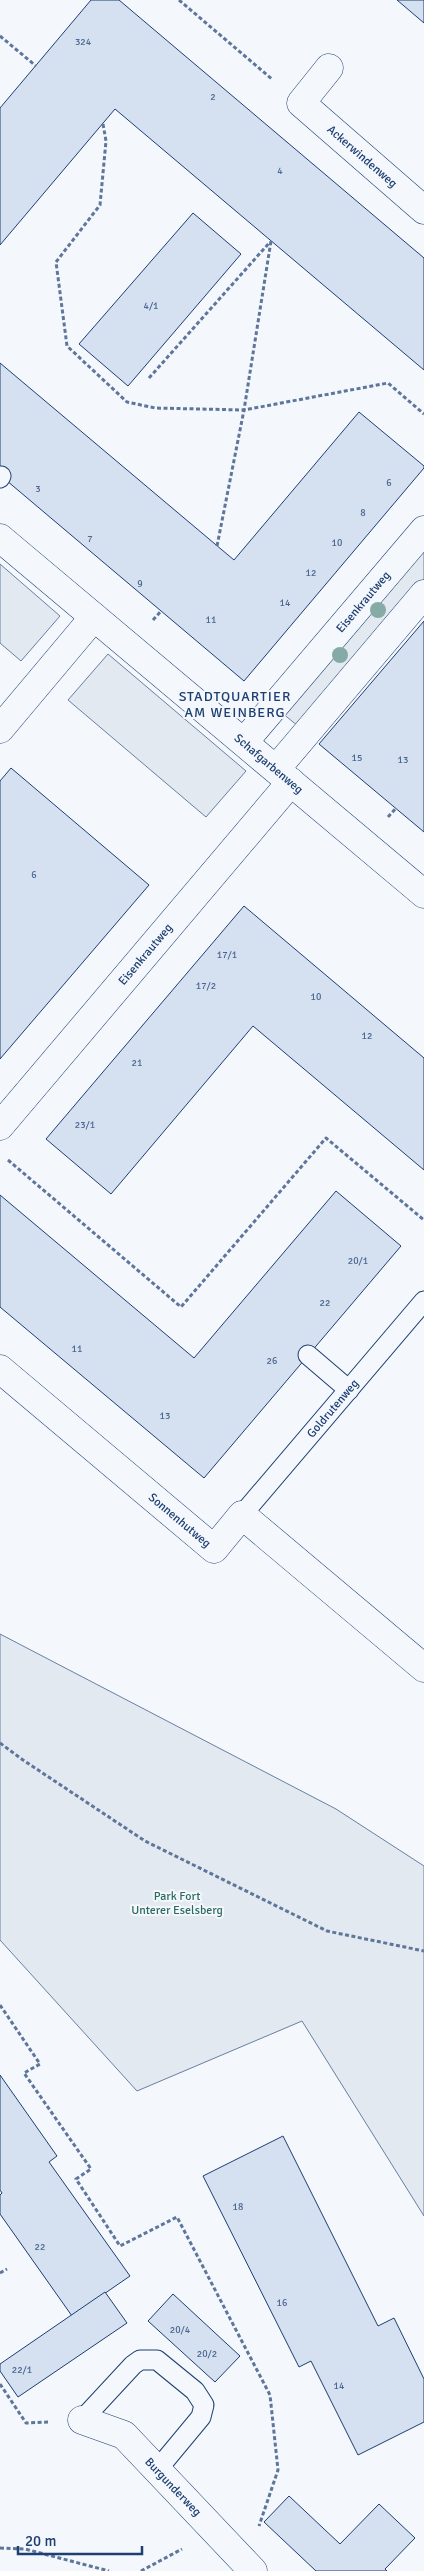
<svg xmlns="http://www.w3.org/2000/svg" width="424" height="2571" font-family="Signika,sans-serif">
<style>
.green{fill:#e3e9f0;stroke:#687fa3}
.building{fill:#d5e0f0;stroke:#1d3f73}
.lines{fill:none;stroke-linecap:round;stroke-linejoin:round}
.lane-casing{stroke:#1d3f73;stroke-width:21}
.street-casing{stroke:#1d3f73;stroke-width:29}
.path{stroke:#5e769c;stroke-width:3;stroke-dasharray:4 2.5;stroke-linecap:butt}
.lane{stroke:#f4f7fb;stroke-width:19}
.street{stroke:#f4f7fb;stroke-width:28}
.tree{fill:#86aba6}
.labels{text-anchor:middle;stroke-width:4;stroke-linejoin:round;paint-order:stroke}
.number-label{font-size:10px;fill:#4b6792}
.street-label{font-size:12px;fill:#1d3f73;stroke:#f4f7fb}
.park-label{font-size:12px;fill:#2c6c60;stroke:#f4f7fb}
.neighbourhood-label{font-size:14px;letter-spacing:1px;fill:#1d3f73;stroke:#f4f7fb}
</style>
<rect width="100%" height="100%" fill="#f4f7fb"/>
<g class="green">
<polygon points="424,533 424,590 304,731 276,708"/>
<polygon points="0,564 60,616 21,661 0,643"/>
<polygon points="108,654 246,771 206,817 68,700"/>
<polygon points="0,1634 336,1809 424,1866 424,2216 302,2021 137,2091 0,1940"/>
</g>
<g class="building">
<polygon points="91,0 119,0 424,258 424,370 115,109 0,245 0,108"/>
<polygon points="397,0 424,0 424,23"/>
<polygon points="193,213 241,254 128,386 79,344"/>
<polygon points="0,363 234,560 359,412 424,466 424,468 244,681 0,475"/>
<polygon points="424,621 424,832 319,744"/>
<polygon points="11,768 149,885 0,1059 0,781"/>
<polygon points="244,906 424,1058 424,1170 253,1026 111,1194 46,1139"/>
<polygon points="336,1191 401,1246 204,1478 0,1307 0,1195 194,1358"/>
<polygon points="0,2075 57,2156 49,2162 130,2276 72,2316 0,2214 0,2195 2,2193 0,2190"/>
<polygon points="283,2136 378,2326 394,2318 424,2379 424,2422 358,2455 311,2361 299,2367 203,2176"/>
<polygon points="105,2292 127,2323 18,2397 0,2371 0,2364"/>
<polygon points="173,2294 240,2356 215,2382 148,2321"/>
<polygon points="289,2496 340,2544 379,2504 415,2538 385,2569 387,2571 316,2571 264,2522"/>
</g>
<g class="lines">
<g class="lane-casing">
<g id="lane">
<polyline points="0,478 1,476"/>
<polyline points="308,1355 349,1390"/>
<path id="s1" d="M242,1515l182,-214"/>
<polyline points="82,2420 133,2365 140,2360 157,2360 195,2391 204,2405 201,2417 157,2470"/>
</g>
</g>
<g class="street-casing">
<g id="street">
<path id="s2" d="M329,68l-28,35 123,107"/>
<path id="s3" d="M0,538l424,356"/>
<polyline points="0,729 94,617"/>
<path id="s4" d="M244,742l180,-212"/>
<polyline points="276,769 424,594"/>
<path id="s5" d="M0,1126l291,-344"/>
<path id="s6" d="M0,1369l214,180 28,-34 182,153"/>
<path id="s7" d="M82,2420l42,15 129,136"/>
</g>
</g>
<g class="path">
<polyline points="179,0 273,80"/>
<polyline points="0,36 36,66"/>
<polyline points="103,124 106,141 100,205 56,262 67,346 127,402 155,408 244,410 388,383 424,414"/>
<polyline points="149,378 270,242"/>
<polyline points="217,546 244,410 271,241"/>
<polyline points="153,620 161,611"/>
<polyline points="388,817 396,808"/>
<polyline points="8,1160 181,1307 326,1138 424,1220"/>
<polyline points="0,1743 23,1760 145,1841 327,1931 424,1951"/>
<polyline points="0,2005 40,2064 24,2073 91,2169 76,2179 120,2246 177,2217 270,2395 278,2470 259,2526"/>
<polyline points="0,2273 7,2269"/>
<polyline points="0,2384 26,2423 48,2422"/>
<polyline points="0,2548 25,2549 109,2571"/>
<polyline points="141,2571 182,2549"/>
</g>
<use href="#lane" class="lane"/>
<use href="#street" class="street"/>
</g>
<g class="tree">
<circle cx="378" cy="610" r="8"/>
<circle cx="340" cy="655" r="8"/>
</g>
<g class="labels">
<g class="number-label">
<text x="83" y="45">324</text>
<text x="213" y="100">2</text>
<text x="280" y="174">4</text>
<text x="151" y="309">4/1</text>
<text x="389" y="486">6</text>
<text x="38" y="492">3</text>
<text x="363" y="516">8</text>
<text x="90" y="542">7</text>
<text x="337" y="546">10</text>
<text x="311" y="576">12</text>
<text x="140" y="587">9</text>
<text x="285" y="606">14</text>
<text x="211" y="623">11</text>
<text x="357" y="761">15</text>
<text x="403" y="763">13</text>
<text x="34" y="878">6</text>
<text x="227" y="958">17/1</text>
<text x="206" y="989">17/2</text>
<text x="316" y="1000">10</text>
<text x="367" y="1039">12</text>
<text x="137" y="1066">21</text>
<text x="85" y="1128">23/1</text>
<text x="358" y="1264">20/1</text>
<text x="325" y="1306">22</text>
<text x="77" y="1352">11</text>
<text x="272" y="1364">26</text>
<text x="165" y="1419">13</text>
<text x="238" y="2210">18</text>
<text x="40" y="2250">22</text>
<text x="282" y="2306">16</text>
<text x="180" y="2333">20/4</text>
<text x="207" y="2357">20/2</text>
<text x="22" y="2373">22/1</text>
<text x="339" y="2389">14</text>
</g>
<g class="street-label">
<text dy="4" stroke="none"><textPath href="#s2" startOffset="126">Ackerwindenweg</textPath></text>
<text dy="4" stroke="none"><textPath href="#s4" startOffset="184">Eisenkrautweg</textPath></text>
<text dy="4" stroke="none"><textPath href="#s3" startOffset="351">Schafgarbenweg</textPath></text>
<text dy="4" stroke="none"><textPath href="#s5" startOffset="225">Eisenkrautweg</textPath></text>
<text dy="4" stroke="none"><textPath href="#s1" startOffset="140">Goldrutenweg</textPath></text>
<text dy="4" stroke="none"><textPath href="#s6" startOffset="235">Sonnenhutweg</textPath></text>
<text dy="4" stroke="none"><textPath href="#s7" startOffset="116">Burgunderweg</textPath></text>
</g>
<g class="park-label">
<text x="177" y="1900">Park Fort<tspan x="177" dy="14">Unterer Eselsberg</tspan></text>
</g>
<g class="neighbourhood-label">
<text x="235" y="701">STADTQUARTIER<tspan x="235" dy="16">AM WEINBERG</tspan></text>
</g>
</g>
<path d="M18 2546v8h124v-8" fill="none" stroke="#1d3f73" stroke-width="2.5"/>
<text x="25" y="2546" font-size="15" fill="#1d3f73" stroke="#f4f7fb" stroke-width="4" paint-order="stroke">20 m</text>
</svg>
